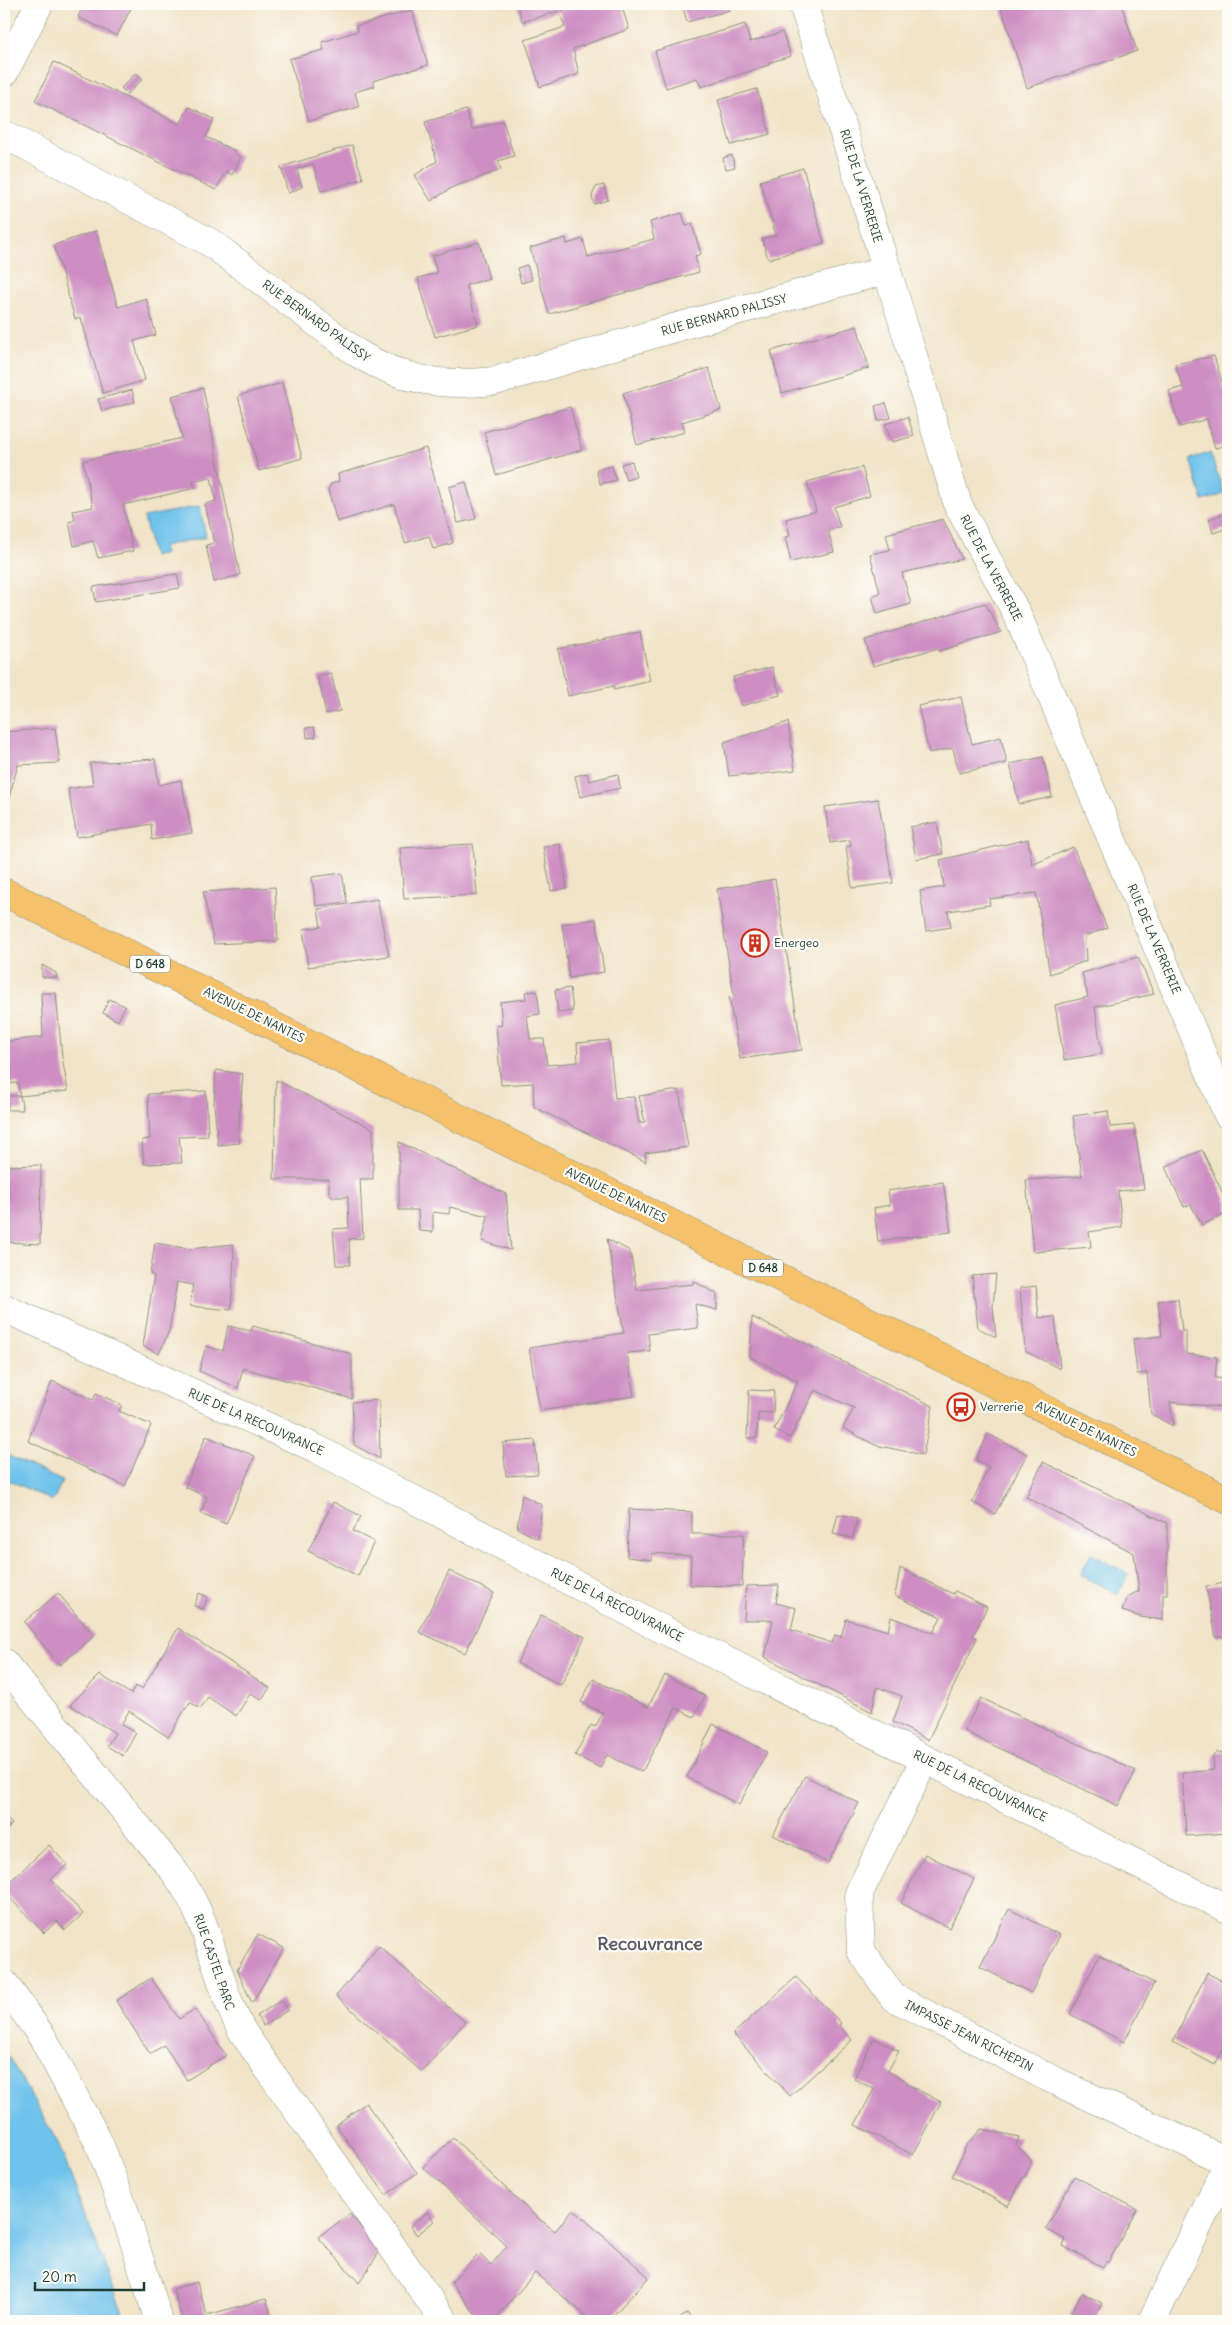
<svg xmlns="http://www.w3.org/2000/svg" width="1232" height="2325" font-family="Delius,sans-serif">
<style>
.water{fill:#6ec2eb;stroke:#468090}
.building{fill:#ce8ec3}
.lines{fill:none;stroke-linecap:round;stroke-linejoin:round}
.minor-casing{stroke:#88907e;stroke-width:29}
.tertiary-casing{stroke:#88907e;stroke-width:29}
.primary-casing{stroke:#88907e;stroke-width:29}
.minor{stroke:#fff;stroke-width:28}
.tertiary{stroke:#fff;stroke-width:28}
.primary{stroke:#f5c16b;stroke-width:28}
.labels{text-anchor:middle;stroke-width:4.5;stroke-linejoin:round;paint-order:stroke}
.shield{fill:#fdfcf7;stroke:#62766e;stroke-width:1}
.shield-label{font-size:11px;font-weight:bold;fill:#1f3d34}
.street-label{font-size:12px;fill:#1f3d34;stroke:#fdfcf7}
.poi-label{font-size:12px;fill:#1f3d34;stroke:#fdfcf7;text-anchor:start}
.district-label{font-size:18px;font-weight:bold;fill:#5c5966;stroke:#fdfcf7}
</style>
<rect width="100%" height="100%" fill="#fdfcf7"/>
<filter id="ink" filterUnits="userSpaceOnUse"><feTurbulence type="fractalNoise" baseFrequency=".02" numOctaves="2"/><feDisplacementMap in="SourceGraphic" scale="10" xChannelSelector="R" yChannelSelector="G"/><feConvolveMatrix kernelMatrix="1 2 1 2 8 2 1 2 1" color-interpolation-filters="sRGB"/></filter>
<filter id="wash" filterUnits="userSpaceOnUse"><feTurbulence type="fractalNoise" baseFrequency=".0096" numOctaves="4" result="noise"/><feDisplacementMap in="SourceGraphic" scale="20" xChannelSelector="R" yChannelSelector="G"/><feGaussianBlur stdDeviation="1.12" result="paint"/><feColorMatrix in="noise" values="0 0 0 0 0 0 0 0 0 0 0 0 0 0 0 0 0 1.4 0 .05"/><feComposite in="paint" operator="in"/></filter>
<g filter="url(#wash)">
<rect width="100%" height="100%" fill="#f1e3c7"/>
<g class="water">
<polygon points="1210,453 1224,494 1203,501 1190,459"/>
<polygon points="200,506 206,537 163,546 165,554 153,557 144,517"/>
<polygon points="5,1454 62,1481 53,1501 4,1478"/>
<polygon points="1091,1554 1129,1574 1118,1594 1080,1575"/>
<polygon points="4,2049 59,2145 126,2321 4,2321"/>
</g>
<g id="blocks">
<g class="building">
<polygon points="84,4 133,4 117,36 78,17"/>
<polygon points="517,4 560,4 562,10 583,4 621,4 629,29 573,49 579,74 540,87 525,40 565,27 559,11 522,22"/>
<polygon points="682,4 728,4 730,10 687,22"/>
<polygon points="1000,4 1121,4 1137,51 1027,88"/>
<polygon points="412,10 428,65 373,81 375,86 355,92 359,107 309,121 289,59 324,50 322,42 358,31 356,26"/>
<polygon points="745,24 750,42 782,32 791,56 768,63 769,65 701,87 697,78 666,88 655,51"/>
<polygon points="54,62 180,124 189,107 214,119 206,137 235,151 234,153 241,157 232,175 226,171 216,190 35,101"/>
<polygon points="136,73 143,79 127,94 121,88"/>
<polygon points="757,89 770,134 731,145 718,100"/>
<polygon points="466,110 472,130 503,121 514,156 498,161 501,170 453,187 431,201 415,175 437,161 425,122"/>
<polygon points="352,145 363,179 321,191 313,164 297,169 302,187 288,193 281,167"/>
<polygon points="732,155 735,167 726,169 723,158"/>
<polygon points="803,168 824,243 768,259 762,239 776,235 760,181"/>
<polygon points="604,185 608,200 594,204 592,196 596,187"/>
<polygon points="682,213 686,226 692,224 701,254 695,256 699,272 549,314 530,248 566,238 567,244 583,239 588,257 654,239 650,222"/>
<polygon points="96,231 118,307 146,298 156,335 134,341 145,380 103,393 81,318 75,319 54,245"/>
<polygon points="479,242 489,279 466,285 478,325 435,337 418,278 437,273 432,256"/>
<polygon points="527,265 532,280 521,283 517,268"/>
<polygon points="857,326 869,368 782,393 771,351"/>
<polygon points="1214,356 1228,401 1228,460 1223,446 1215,448 1207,419 1180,427 1169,391 1183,387 1175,364"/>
<polygon points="709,368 721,410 682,422 685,432 637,445 623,393"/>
<polygon points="282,383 302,458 259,471 238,396"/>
<polygon points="203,388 240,575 214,582 206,545 214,543 205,504 216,501 211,477 193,481 195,488 123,505 133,551 98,558 93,541 74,546 69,522 75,520 73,511 93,507 83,461 182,438 172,396"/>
<polygon points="132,390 135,402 102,411 98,399"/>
<polygon points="886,403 891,418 878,421 875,406"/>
<polygon points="570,407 582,450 496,475 484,432"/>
<polygon points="908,417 914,436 892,442 885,424"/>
<polygon points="426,448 453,543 433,549 429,536 405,543 394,504 337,522 328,490 331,484 339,481 338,474"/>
<polygon points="632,461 636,477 626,480 621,464"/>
<polygon points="612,466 616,480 600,484 596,470"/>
<polygon points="862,467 870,496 834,507 840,527 828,530 834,552 791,562 785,537 790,536 786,519 816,511 807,482"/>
<polygon points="466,482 476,519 458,523 449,487"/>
<polygon points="1224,514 1228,528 1213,533 1209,519"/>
<polygon points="943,519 962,559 902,573 911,604 877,614 872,596 880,593 870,554 890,550 886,534"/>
<polygon points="177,574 180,588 96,602 93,587"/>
<polygon points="985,603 1001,632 940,651 938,648 873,666 865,640"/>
<polygon points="640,632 650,681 614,690 613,686 568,696 558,649"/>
<polygon points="772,667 780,695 741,706 733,677"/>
<polygon points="331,673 340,711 326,714 318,676"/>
<polygon points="961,697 972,744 1001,737 1007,763 959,773 953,748 929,753 918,706"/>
<polygon points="788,722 795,770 747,776 746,774 729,776 724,742"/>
<polygon points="314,727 316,737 307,738 306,728"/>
<polygon points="55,728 60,763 18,765 4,815 4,732"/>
<polygon points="1043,757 1052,797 1019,804 1010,764"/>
<polygon points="155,759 159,785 181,780 192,833 152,840 151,824 77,837 68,789 93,785 90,763"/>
<polygon points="587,773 589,781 618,774 620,788 580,797 575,776"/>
<polygon points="878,799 893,883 852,888 846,847 851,846 850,840 830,843 825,807"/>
<polygon points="937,822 943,854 916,859 910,827"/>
<polygon points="1028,839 1032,865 1073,847 1107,928 1085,936 1086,961 1050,974 1036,893 989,899 990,905 948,911 951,927 926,931 920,891 944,887 940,860"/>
<polygon points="473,844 477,895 404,899 400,848"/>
<polygon points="560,844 567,888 551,891 543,847"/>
<polygon points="342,873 347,902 316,906 312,877"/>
<polygon points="775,879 802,1050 740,1059 729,997 734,996 717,889"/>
<polygon points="275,887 278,941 214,944 203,892"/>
<polygon points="377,899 389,956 308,967 303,929 321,927 318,909"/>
<polygon points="596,919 604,972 569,978 562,924"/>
<polygon points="1138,957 1154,994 1095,1007 1102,1054 1064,1060 1055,1005 1088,997 1082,973"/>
<polygon points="42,965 56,973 57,978 42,977"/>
<polygon points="570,988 573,1011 558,1013 555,990"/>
<polygon points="537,991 540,1014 527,1016 530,1039 544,1039 547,1065 578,1062 577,1043 609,1040 615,1098 634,1097 639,1123 645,1122 639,1096 679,1090 688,1147 645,1153 646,1162 534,1107 533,1083 501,1085 496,1026 502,1025 500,1002 526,999 525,992"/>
<polygon points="41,993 56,993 62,1057 68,1091 20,1096 23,1110 8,1110 7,1096 20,1096 18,1083 5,1084 4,1042 43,1037"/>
<polygon points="109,999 125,1006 118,1021 103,1013"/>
<polygon points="216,1070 243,1074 238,1136 240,1143 218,1145 214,1104"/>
<polygon points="276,1080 373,1129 373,1179 360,1179 363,1238 349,1239 350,1265 336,1265 333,1229 349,1228 348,1197 333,1197 329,1193 329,1179 274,1179"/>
<polygon points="206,1091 208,1136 179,1137 182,1163 144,1164 142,1140 150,1139 148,1094"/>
<polygon points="1108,1111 1110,1127 1134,1125 1144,1189 1118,1191 1122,1227 1089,1232 1091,1247 1033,1252 1026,1180 1082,1176 1073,1116"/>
<polygon points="399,1142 506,1194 511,1250 482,1241 488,1216 450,1207 449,1214 433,1212 433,1232 419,1231 418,1210 399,1210"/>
<polygon points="1202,1150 1228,1204 1228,1213 1202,1225 1191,1205 1184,1207 1165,1167"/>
<polygon points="41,1165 40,1244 4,1242 4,1166"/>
<polygon points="943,1182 951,1232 878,1241 874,1208 890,1205 888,1191"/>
<polygon points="607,1239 630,1251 637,1290 693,1284 693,1281 717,1294 717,1310 695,1304 698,1328 648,1334 650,1351 627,1353 634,1396 540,1411 529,1348 624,1333"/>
<polygon points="155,1243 190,1249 233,1244 234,1257 231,1310 190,1306 193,1285 177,1282 169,1331 159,1354 143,1346 154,1276 150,1274"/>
<polygon points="996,1274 993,1306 996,1337 978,1328 972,1276"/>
<polygon points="1036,1286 1039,1318 1055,1317 1060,1369 1025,1351 1020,1288"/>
<polygon points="1178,1299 1182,1331 1186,1331 1186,1354 1217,1357 1215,1378 1228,1379 1228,1408 1170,1402 1173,1426 1151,1414 1147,1373 1137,1374 1133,1339 1162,1336 1158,1301"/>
<polygon points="752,1317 933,1406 923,1455 875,1445 843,1428 854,1408 815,1390 790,1438 774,1430 798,1381 750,1357"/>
<polygon points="228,1326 251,1331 253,1326 352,1354 352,1399 243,1368 238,1388 199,1371 206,1346 223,1351"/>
<polygon points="52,1381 93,1400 96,1393 122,1405 119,1411 151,1425 125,1486 28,1441"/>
<polygon points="749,1390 774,1391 773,1413 758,1412 757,1438 747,1438"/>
<polygon points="379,1400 380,1459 354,1445 352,1402"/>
<polygon points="988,1434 1027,1454 995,1514 972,1502 989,1467 976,1460"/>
<polygon points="206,1436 255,1456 226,1524 201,1513 207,1497 185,1487"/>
<polygon points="535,1440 538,1474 506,1476 503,1443"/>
<polygon points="1043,1462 1167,1523 1167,1594 1163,1594 1163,1620 1141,1617 1122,1611 1127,1597 1139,1591 1134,1553 1026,1497"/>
<polygon points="522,1495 542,1505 538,1539 517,1528"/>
<polygon points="333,1502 361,1516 353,1531 374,1542 358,1576 308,1551"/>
<polygon points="629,1509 692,1512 692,1534 744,1534 742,1586 690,1585 691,1556 652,1553 652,1560 627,1557"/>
<polygon points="838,1514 857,1518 853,1538 833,1534"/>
<polygon points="900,1568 953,1594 955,1591 987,1607 973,1636 977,1638 928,1740 893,1722 902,1696 877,1687 872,1712 765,1657 773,1620 744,1620 746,1586 779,1585 776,1603 796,1608 791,1630 832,1643 835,1635 841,1637 846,1619 888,1631 891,1617 933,1633 941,1617 895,1596"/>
<polygon points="449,1571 494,1593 465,1653 419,1632"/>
<polygon points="1228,1582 1228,1635 1216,1637 1206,1587"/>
<polygon points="58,1593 94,1636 60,1665 24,1622"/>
<polygon points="199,1593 208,1597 203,1609 194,1606"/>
<polygon points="541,1615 585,1637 561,1685 517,1663"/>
<polygon points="178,1628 270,1688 261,1700 250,1694 236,1716 208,1697 200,1709 190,1702 168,1737 129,1711 121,1725 136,1733 123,1756 107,1746 115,1733 70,1705 100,1675 131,1694 135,1686 142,1689"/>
<polygon points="665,1675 705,1696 694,1717 676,1708 642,1772 607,1755 600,1768 575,1755 591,1725 595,1727 603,1713 581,1702 593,1679 648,1707"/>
<polygon points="981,1698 1136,1771 1118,1806 964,1731"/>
<polygon points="713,1724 767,1752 739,1805 687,1777"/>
<polygon points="1228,1752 1228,1833 1186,1836 1182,1773 1214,1770 1213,1756 1216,1753"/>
<polygon points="805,1776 859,1803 828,1863 773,1835"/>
<polygon points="4,1815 12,1824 4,1832"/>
<polygon points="49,1845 67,1865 51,1879 83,1914 65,1930 57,1921 44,1933 4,1892 4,1887"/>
<polygon points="925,1854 974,1879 949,1928 901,1903"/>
<polygon points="1009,1909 1060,1935 1031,1993 980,1967"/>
<polygon points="258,1934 284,1948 252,2003 237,1970"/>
<polygon points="379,1946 465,2022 422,2072 336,1996"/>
<polygon points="1099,1955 1154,1983 1124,2042 1070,2014"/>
<polygon points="1207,1973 1228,1984 1228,2039 1215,2065 1173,2042"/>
<polygon points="796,1977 841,2023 839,2025 852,2040 790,2096 733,2034"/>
<polygon points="151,1978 179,2019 195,2009 226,2055 187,2080 164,2045 150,2054 116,2001"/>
<polygon points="281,2000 288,2010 263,2026 257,2016"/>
<polygon points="874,2038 899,2051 888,2071 908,2082 907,2084 941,2102 913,2155 855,2125 874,2089 854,2079"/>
<polygon points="366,2103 417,2173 386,2195 336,2125"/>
<polygon points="981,2129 1019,2137 1016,2145 1031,2160 1025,2177 1023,2177 1008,2206 952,2176 966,2146"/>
<polygon points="453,2138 534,2215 555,2231 573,2209 649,2277 608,2321 592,2321 535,2273 493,2321 480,2321 451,2282 479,2254 491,2265 507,2246 423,2167"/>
<polygon points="1074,2176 1137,2209 1108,2263 1106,2261 1103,2267 1063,2246 1066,2240 1046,2229"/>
<polygon points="427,2212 434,2221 417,2235 410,2226"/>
<polygon points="350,2214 380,2251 359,2283 318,2237"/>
<polygon points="197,2282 207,2315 266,2299 273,2321 183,2321 173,2289"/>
<polygon points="1082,2293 1102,2303 1093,2321 1082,2321 1070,2315"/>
<polygon points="687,2313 694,2321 677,2321"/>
</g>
</g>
</g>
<g filter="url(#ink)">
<use href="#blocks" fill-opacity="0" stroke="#88907e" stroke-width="1"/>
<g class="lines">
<g class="minor-casing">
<g id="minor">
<polyline points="4,73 39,4"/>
<path d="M4,134l207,109 146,110c46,28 85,34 138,28l189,-56 203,-55"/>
<polyline points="4,1308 315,1448 658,1627 1228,1909"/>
<path d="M4,1663l170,208c6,9 12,17 17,27 23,43 28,93 53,136l200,287"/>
<polyline points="925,1759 859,1893 861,1951 893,1997 1049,2078 1228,2162"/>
<polyline points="4,1983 43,2038 99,2143 124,2210 159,2321"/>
<polyline points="1152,2321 1228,2164"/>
</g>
</g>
<g class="tertiary-casing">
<polyline id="tertiary" points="803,4 887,270 958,505 1017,614 1228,1115"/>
</g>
<g class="primary-casing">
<polyline id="primary" points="4,892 1228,1500"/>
</g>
<use href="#minor" class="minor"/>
<use href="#tertiary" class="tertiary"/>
<use href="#primary" class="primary"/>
</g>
</g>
<defs>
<g id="building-ring" transform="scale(1.4375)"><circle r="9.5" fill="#fdfcf7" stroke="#c8321e" stroke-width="1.5"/><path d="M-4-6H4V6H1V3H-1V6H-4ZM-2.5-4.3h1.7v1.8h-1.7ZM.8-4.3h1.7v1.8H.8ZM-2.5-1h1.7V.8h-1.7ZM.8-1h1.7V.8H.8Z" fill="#c8321e"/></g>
<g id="bus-ring" transform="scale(1.4375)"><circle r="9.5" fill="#fdfcf7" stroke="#c8321e" stroke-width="1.5"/><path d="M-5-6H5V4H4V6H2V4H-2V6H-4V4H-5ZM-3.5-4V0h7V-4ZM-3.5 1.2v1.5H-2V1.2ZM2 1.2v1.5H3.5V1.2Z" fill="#c8321e"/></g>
</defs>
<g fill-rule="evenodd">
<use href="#building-ring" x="755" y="943"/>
<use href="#bus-ring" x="961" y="1407"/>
</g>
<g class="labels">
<g class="shield">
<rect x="130" y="955.5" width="40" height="17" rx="4"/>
<rect x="743" y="1259.5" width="40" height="17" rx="4"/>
</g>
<g class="shield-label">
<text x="150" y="968">D 648</text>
<text x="763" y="1272">D 648</text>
</g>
<g class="street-label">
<text transform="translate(861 186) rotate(73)" y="4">RUE DE LA VERRERIE</text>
<text transform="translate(724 315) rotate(-15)" y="4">RUE BERNARD PALISSY</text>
<text transform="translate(316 321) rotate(36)" y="4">RUE BERNARD PALISSY</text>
<text transform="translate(991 568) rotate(62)" y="4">RUE DE LA VERRERIE</text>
<text transform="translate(1154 939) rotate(67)" y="4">RUE DE LA VERRERIE</text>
<text transform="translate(254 1015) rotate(26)" y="4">AVENUE DE NANTES</text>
<text transform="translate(616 1195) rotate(26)" y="4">AVENUE DE NANTES</text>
<text transform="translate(256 1422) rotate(24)" y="4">RUE DE LA RECOUVRANCE</text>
<text transform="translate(1086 1429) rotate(26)" y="4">AVENUE DE NANTES</text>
<text transform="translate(617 1605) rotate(27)" y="4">RUE DE LA RECOUVRANCE</text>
<text transform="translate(980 1786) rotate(26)" y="4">RUE DE LA RECOUVRANCE</text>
<text transform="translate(214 1962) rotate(71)" y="4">RUE CASTEL PARC</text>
<text transform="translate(969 2036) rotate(27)" y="4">IMPASSE JEAN RICHEPIN</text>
</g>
<g class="poi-label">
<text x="774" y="947">Energeo</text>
<text x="980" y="1411">Verrerie</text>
</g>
<g class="district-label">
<text x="650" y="1950">Recouvrance</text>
</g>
</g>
<rect width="1232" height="2325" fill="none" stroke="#fdfcf7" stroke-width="20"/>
<path d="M35 2282v8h109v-8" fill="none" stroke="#1f3d34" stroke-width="2.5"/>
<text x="42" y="2282" font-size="15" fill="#1f3d34" stroke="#fdfcf7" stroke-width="4" paint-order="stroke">20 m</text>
</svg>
